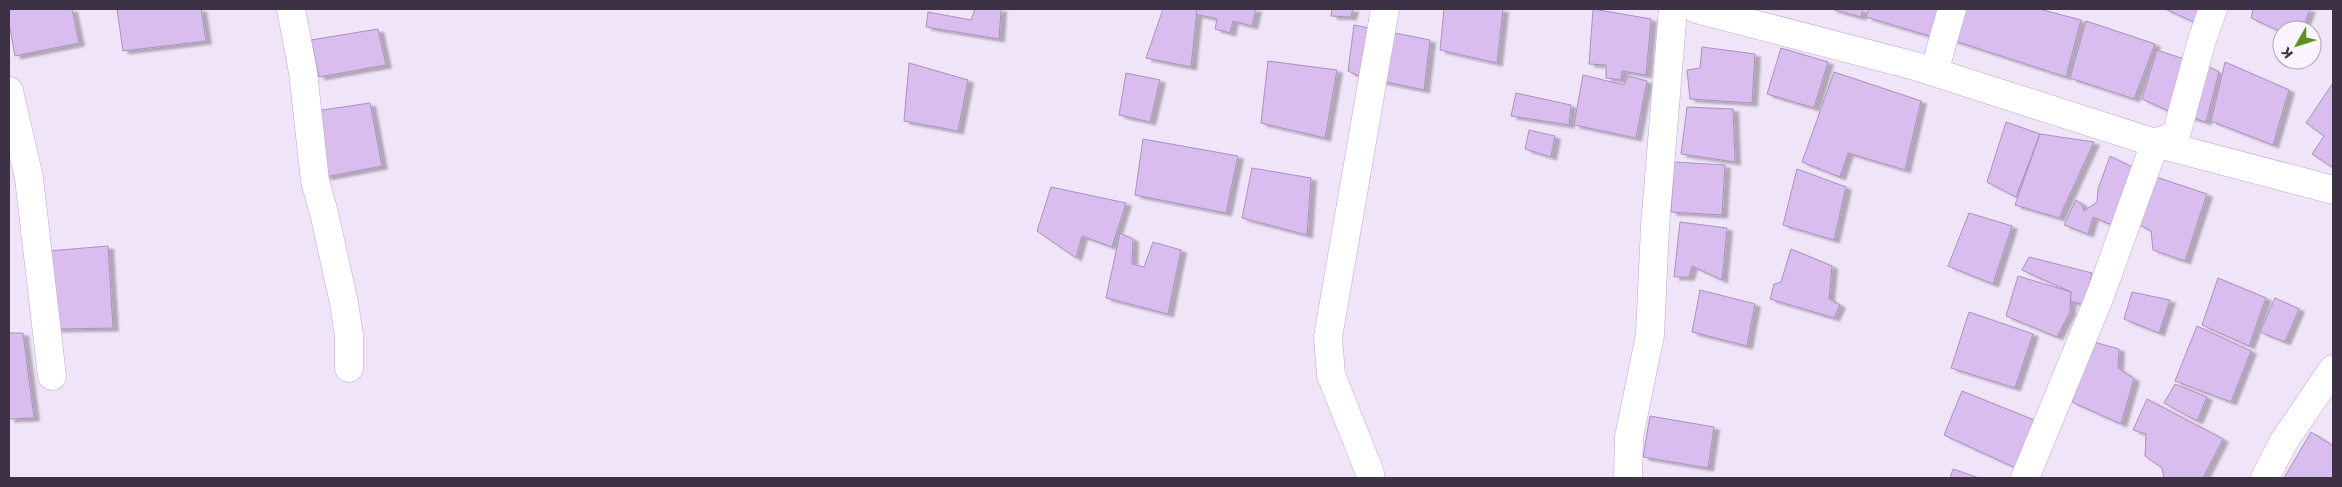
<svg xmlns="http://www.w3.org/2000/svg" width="2342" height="487" font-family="'Work Sans',sans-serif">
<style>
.building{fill:#d9bdef;stroke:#ab90bf;filter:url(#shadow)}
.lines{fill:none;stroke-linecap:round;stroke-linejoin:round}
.minor-casing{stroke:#c1a6d6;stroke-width:29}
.tertiary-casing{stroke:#c1a6d6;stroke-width:29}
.minor{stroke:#fff;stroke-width:28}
.tertiary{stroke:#fff;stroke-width:28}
</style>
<defs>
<filter id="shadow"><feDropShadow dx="5.5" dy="3" stdDeviation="1" flood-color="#0004"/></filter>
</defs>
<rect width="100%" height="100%" fill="#efe4f8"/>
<g class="building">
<polygon points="9,9 72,9 79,43 15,56 9,23"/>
<polygon points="117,9 201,9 206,41 123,51"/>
<polygon points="975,9 1001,9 999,39 926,27 928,12 971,20"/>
<polygon points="1163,9 1197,9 1191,67 1146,58"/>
<polygon points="1197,9 1256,9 1252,26 1233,21 1230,33 1215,29 1217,19 1196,14"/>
<polygon points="1332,9 1353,9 1351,17 1331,16"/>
<polygon points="1444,9 1503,9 1497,63 1440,50"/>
<polygon points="1593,9 1651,19 1646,75 1622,71 1621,80 1606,78 1606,65 1589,64"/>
<polygon points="1831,9 1863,9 1861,17"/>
<polygon points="1869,9 1940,9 1933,37 1866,17"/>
<polygon points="1959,9 2039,9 2081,20 2066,77 1952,40"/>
<polygon points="2165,9 2199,9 2194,22"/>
<polygon points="2253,9 2310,9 2302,30 2282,30 2282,32 2251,18"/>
<polygon points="2086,21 2155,44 2134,99 2070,78"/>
<polygon points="1354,25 1430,40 1424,90 1361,77 1348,71"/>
<polygon points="378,29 386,65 319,77 311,40"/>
<polygon points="1702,47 1755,54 1752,103 1690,99 1687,70 1700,68"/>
<polygon points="1781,48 1828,62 1814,108 1767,94"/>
<polygon points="2157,50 2187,60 2169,111 2142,99"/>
<polygon points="1268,61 1337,70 1325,138 1261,123"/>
<polygon points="2225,62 2289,90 2273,145 2211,121"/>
<polygon points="909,63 968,80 958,131 904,121"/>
<polygon points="2201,63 2219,72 2206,122 2186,116"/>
<polygon points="1834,72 1921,101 1905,170 1848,153 1840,177 1802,162"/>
<polygon points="1126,73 1160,80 1150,122 1119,115"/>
<polygon points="1583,75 1624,85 1628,76 1647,81 1636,138 1574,125"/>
<polygon points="2333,83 2333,168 2312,154 2324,136 2306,123"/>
<polygon points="1516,93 1571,105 1569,125 1511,116"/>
<polygon points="370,103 382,166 325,177 316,111"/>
<polygon points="1687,107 1733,109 1735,162 1681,154"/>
<polygon points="2006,122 2040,134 2016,197 1987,182"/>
<polygon points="1529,130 1555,136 1551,157 1525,149"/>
<polygon points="2040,134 2094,142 2059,218 2015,205"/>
<polygon points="1143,139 1238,156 1226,213 1135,195"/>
<polygon points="2110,156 2134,168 2112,225 2093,217 2088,234 2064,225 2076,200 2081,203 2084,211 2097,202 2098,189"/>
<polygon points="1674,162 1725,165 1722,215 1671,212"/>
<polygon points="1252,168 1311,178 1307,235 1242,218"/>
<polygon points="1797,169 1846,187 1834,240 1783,225"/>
<polygon points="2150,175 2207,194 2185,261 2153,250 2151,231 2133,221"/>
<polygon points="1051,187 1126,203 1112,247 1082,236 1076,258 1037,231"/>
<polygon points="1969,213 2012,226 1993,284 1948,266"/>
<polygon points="1680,222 1727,228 1722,280 1692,266 1689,277 1674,277"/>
<polygon points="1120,233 1133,239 1132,264 1144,267 1153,242 1181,250 1168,314 1106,298"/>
<polygon points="108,246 113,328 56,329 48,251"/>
<polygon points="1791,249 1832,266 1829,299 1840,305 1834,318 1770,299 1774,284 1781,282"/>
<polygon points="2029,257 2092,273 2085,305 2070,301 2071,292 2022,270"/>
<polygon points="2018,276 2071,292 2070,312 2057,337 2006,316"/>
<polygon points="2218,278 2266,298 2249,346 2202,325"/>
<polygon points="1700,290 1755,304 1747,346 1692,332"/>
<polygon points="2132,292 2170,300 2159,333 2124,319"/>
<polygon points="2275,298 2299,309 2285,342 2260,332"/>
<polygon points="1969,312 2033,334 2015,388 1951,368"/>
<polygon points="2197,326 2251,351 2231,402 2175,381"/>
<polygon points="9,333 23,333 34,418 9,419"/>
<polygon points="2090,341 2119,349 2118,368 2134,379 2121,424 2072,402"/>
<polygon points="2175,384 2207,397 2197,421 2164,403"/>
<polygon points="1962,391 2034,420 2018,469 1944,435"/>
<polygon points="2147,399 2223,439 2203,478 2164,478 2162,468 2145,456 2146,434 2133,430"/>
<polygon points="1650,416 1714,427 1708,468 1643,457"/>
<polygon points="2311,432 2333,446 2333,478 2284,478"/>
<polygon points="1953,469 1979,478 1950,478"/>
</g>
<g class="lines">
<g class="minor-casing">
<g id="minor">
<polyline points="291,9 303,72 315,181 324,213 344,303 349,335 349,368"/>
<polyline points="1934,72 1952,9"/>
<polyline points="9,91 29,178 52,376"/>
<polyline points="1370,478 1370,473 1331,375 1328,337 1385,9"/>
<polyline points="2025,478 2100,296 2155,143 2176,135 2202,40 2213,9"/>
<polyline points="2265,478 2284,441 2333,369"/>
</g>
</g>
<g class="tertiary-casing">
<g id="tertiary">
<polyline points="1696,9 1915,66 2155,143 2333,190"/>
<polyline points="1628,478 1629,437 1650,335 1655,227 1673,9"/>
</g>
</g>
<use href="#minor" class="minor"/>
<use href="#tertiary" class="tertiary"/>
</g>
<rect width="2342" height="487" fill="none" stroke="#3d3145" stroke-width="20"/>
<g transform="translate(2297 45) rotate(231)"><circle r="24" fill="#f9f4fe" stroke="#aea6b4"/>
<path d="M0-4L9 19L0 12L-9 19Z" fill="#608e22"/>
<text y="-8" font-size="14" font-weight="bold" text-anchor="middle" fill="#3d3145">K</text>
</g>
</svg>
